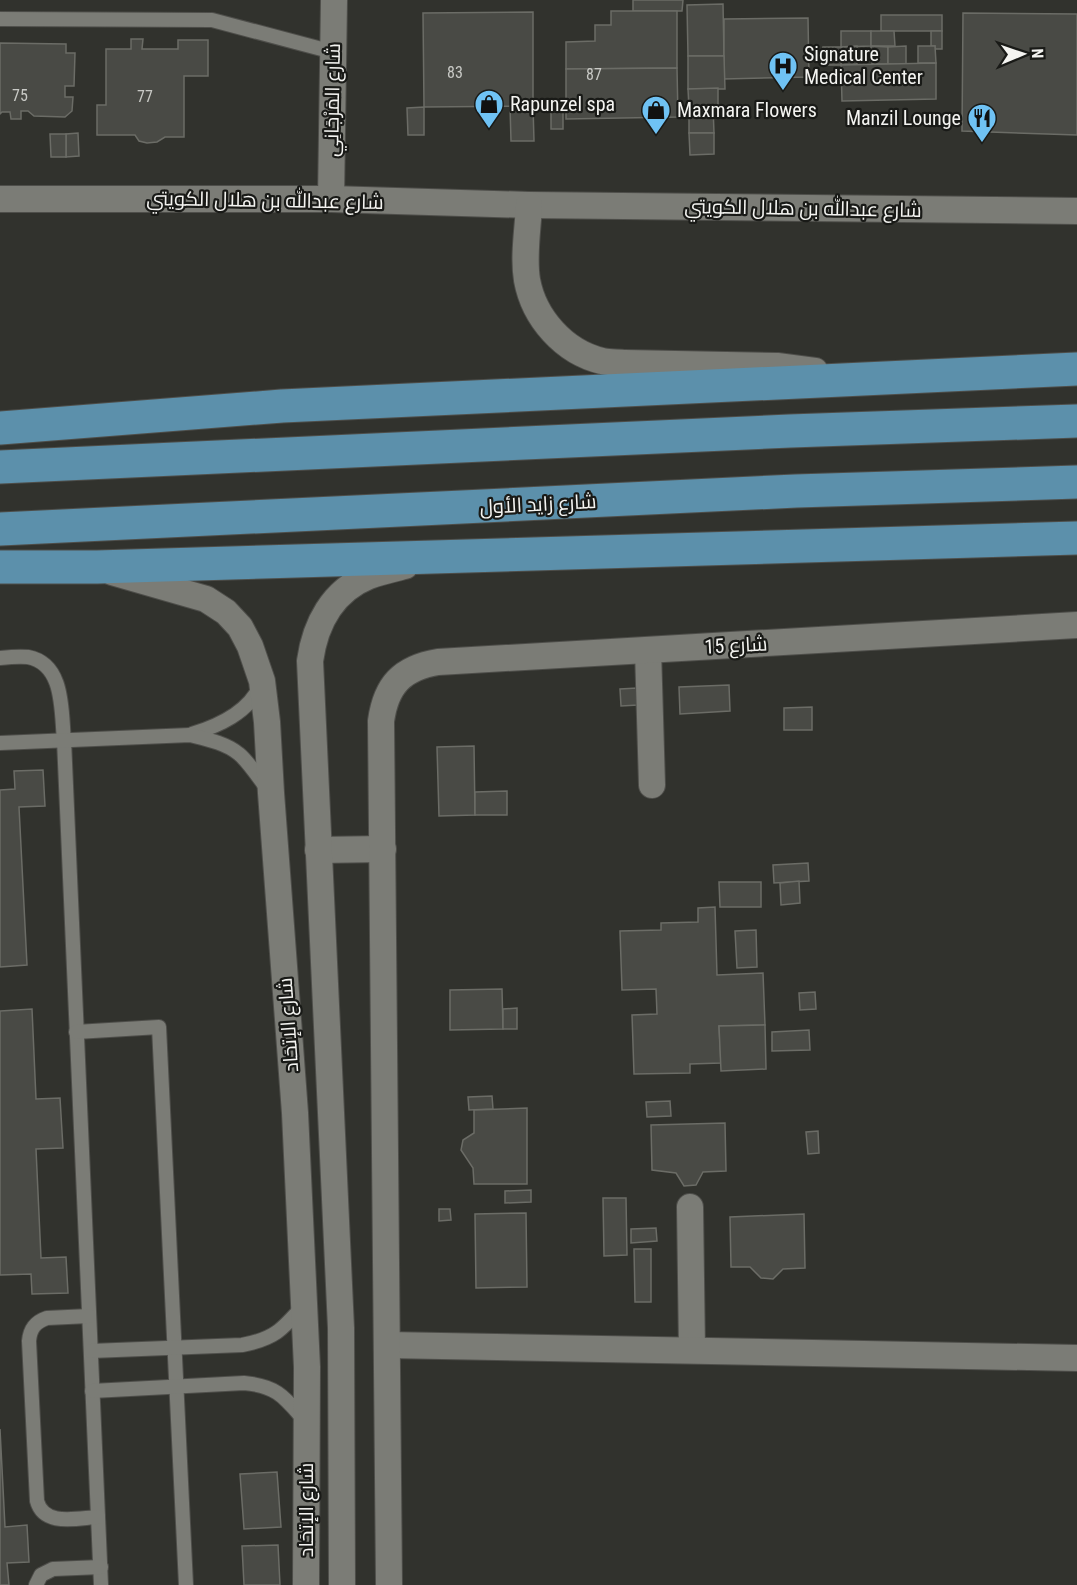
<svg xmlns="http://www.w3.org/2000/svg" width="1077" height="1585" font-family="'Roboto Condensed',Cairo,sans-serif">
<style>
.building{fill:#494a45;stroke:#6b6c66;stroke-width:1.5}
.lines{fill:none;stroke-linecap:round;stroke-linejoin:round}
.service-casing{stroke:#4e4e4a;stroke-width:16}
.minor-casing{stroke:#4e4e4a;stroke-width:28}
.primary-casing{stroke:#4e4e4a;stroke-width:35}
.service{stroke:#7b7c76;stroke-width:14}
.minor{stroke:#7b7c76;stroke-width:26}
.primary{stroke:#5c90ab;stroke-width:33}
.labels{text-anchor:middle;stroke-width:4.5;stroke-linejoin:round;paint-order:stroke}
.number-label{font-size:16px;fill:#c9cac6}
.poi-label{font-size:20px;fill:#f4f4f1;stroke:#191a17;text-anchor:start}
.street-label{font-size:20px;fill:#f4f4f1;stroke:#191a17}
</style>
<rect width="100%" height="100%" fill="#31322d"/>
<g class="building">
<polygon points="633,0 683,0 682,11 633,11"/>
<polygon points="723,4 724,56 688,56 687,5"/>
<polygon points="611,11 677,11 677,68 566,69 566,42 595,41 595,25 611,25"/>
<polygon points="533,12 533,106 424,107 423,13"/>
<polygon points="963,13 1077,14 1077,135 962,131"/>
<rect x="881" y="15" width="61" height="16"/>
<polygon points="808,18 809,77 724,79 724,19"/>
<polygon points="841,31 871,31 871,46 841,47"/>
<polygon points="871,31 894,31 895,46 871,46"/>
<polygon points="931,31 942,31 942,49 935,49 935,46 931,46"/>
<polygon points="131,39 143,39 142,49 178,49 178,40 208,40 208,76 184,76 184,137 165,137 157,142 147,143 139,141 135,135 97,135 97,105 106,105 106,49 131,49"/>
<polygon points="0,43 66,44 66,53 75,53 74,86 65,86 65,97 73,97 72,111 65,117 34,116 28,111 21,111 21,119 11,119 10,112 2,112 0,114"/>
<polygon points="857,46 857,64 841,65 841,47"/>
<polygon points="871,46 888,47 888,64 872,64"/>
<polygon points="906,46 906,64 888,64 888,47"/>
<polygon points="918,46 935,46 936,63 918,63"/>
<rect x="823" y="47" width="18" height="18"/>
<polygon points="688,56 724,56 725,89 688,89"/>
<polygon points="936,63 936,99 842,101 841,65"/>
<polygon points="677,68 678,117 566,119 566,69"/>
<polygon points="718,88 718,107 689,108 688,89"/>
<polygon points="510,106 533,106 534,141 511,141"/>
<polygon points="424,107 424,135 408,135 407,108"/>
<polygon points="713,107 714,133 689,133 689,108"/>
<polygon points="563,108 563,129 551,129 551,109"/>
<polygon points="78,133 79,156 66,157 66,134"/>
<polygon points="689,133 714,133 714,154 690,155"/>
<polygon points="50,134 66,134 66,157 51,157"/>
<polygon points="729,685 730,711 680,714 679,687"/>
<polygon points="637,688 638,705 621,706 620,689"/>
<polygon points="812,707 812,730 784,730 784,708"/>
<polygon points="474,746 475,815 439,816 437,747"/>
<polygon points="43,770 45,806 19,807 27,965 0,967 0,790 15,789 14,771"/>
<polygon points="507,791 507,815 475,815 475,792"/>
<polygon points="808,863 809,881 774,883 773,865"/>
<polygon points="799,881 800,903 781,905 780,883"/>
<polygon points="719,882 761,882 761,907 720,907"/>
<polygon points="715,907 717,975 763,973 765,1025 719,1026 721,1063 690,1064 690,1073 634,1074 632,1015 657,1014 656,989 622,990 620,931 661,930 661,923 698,922 698,908"/>
<polygon points="756,930 757,967 737,968 735,931"/>
<polygon points="502,989 503,1029 450,1030 450,990"/>
<polygon points="815,992 816,1009 800,1010 799,993"/>
<polygon points="517,1008 517,1029 503,1029 503,1009"/>
<polygon points="32,1009 36,1099 60,1098 63,1148 36,1149 41,1258 66,1257 68,1293 32,1294 31,1274 0,1275 0,1011"/>
<polygon points="765,1025 766,1069 721,1071 719,1026"/>
<polygon points="809,1030 810,1050 772,1051 772,1032"/>
<polygon points="492,1096 493,1109 469,1110 468,1097"/>
<polygon points="670,1101 671,1116 647,1117 646,1102"/>
<polygon points="527,1108 527,1184 474,1184 473,1168 461,1150 463,1140 474,1133 474,1110"/>
<polygon points="725,1123 726,1171 703,1172 696,1185 684,1186 676,1173 652,1170 651,1125"/>
<polygon points="818,1131 819,1153 808,1154 806,1132"/>
<polygon points="531,1190 531,1202 505,1203 505,1191"/>
<polygon points="603,1198 626,1198 627,1255 604,1256"/>
<polygon points="439,1209 450,1209 451,1220 439,1221"/>
<polygon points="526,1213 527,1287 476,1288 475,1214"/>
<polygon points="804,1214 805,1268 783,1269 773,1279 761,1278 750,1267 731,1267 730,1217"/>
<polygon points="656,1228 657,1241 631,1243 631,1229"/>
<polygon points="634,1249 651,1249 651,1302 635,1302"/>
<polygon points="0,1429 5,1527 27,1525 29,1562 7,1563 9,1585 0,1585"/>
<polygon points="277,1472 281,1527 244,1529 240,1474"/>
<polygon points="278,1545 280,1585 244,1585 242,1546"/>
</g>
<g class="lines">
<g class="service-casing">
<g id="service">
<polyline points="0,19 212,20 333,52"/>
<path d="M0,658c9,-1 19,-2 28,-1 37,7 33,55 36,83l37,845"/>
<path d="M192,734c26,-8 56,-21 68,-48"/>
<path d="M0,743l190,-8c16,4 36,8 49,19 9,7 22,27 30,37"/>
<polyline points="76,1032 159,1027 186,1585"/>
<path d="M89,1316l-42,2c-12,4 -17,11 -18,23l8,160c7,26 40,17 61,16"/>
<path d="M91,1351l151,-6c32,-6 40,-15 61,-39"/>
<path d="M92,1391l152,-8c34,3 41,15 62,39"/>
<polyline points="36,1585 41,1575 53,1569 101,1567"/>
</g>
</g>
<g class="minor-casing">
<g id="minor">
<polyline points="0,199 331,199 529,205 1077,211"/>
<polyline points="331,199 334,0"/>
<path d="M529,205c-1,24 -6,51 -2,75 7,38 37,72 75,81 7,2 16,1 23,2l152,3 38,5"/>
<polyline points="112,572 206,599 226,612 240,627 250,646 262,681 267,722 271,793 295,1113 307,1367 306,1585"/>
<polyline points="648,650 652,785"/>
<polyline points="318,850 383,849"/>
<polyline points="690,1207 692,1350"/>
<polyline points="387,1345 1077,1358"/>
<path d="M342,1585l-1,-257 -31,-667c5,-36 22,-70 59,-85 11,-4 24,-7 36,-10"/>
<path d="M389,1585l-8,-864c5,-36 21,-53 57,-59l639,-37"/>
</g>
</g>
<g class="primary-casing">
<g id="primary">
<polyline points="0,428 282,406 1077,369"/>
<polyline points="0,467 790,431 1077,421"/>
<polyline points="0,529 796,491 1077,482"/>
<polyline points="0,567 97,567 1077,538"/>
</g>
</g>
<use href="#service" class="service"/>
<use href="#minor" class="minor"/>
<use href="#primary" class="primary"/>
</g>
<defs>
<g id="hospital-pin" transform="scale(1.5)"><path d="M0 17L-7.5 6A9.5 9.5 0 1 1 7.5 6Z" fill="#6fc2f4" stroke="#191a17"/><path d="M-5-5h3v3.5h4V-5h3V5h-3V1.5h-4V5h-3Z" fill="#111"/></g>
<g id="shop-pin" transform="scale(1.5)"><path d="M0 17L-7.5 6A9.5 9.5 0 1 1 7.5 6Z" fill="#6fc2f4" stroke="#191a17"/><path d="M-5-2.5h2.3a2.7 3.5 0 0 1 5.4 0H5L5.5 6h-11ZM-1.5-2.5h3a1.5 2.3 0 0 0-3 0Z" fill="#111"/></g>
<g id="restaurant-pin" transform="scale(1.5)"><path d="M0 17L-7.5 6A9.5 9.5 0 1 1 7.5 6Z" fill="#6fc2f4" stroke="#191a17"/><path d="M-5-6h1v4h1v-4h1v4h1v-4h1v5L-1.5 .5V6h-2V.5L-5-1ZM5-6V6H3V1.5H1.5Q1.5-4 5-6Z" fill="#111"/></g>
</defs>
<g fill-rule="evenodd">
<use href="#hospital-pin" x="783" y="66"/>
<use href="#shop-pin" x="489" y="104"/>
<use href="#shop-pin" x="656" y="110"/>
<use href="#restaurant-pin" x="982" y="118"/>
</g>
<g class="labels">
<g class="number-label">
<text x="455" y="78">83</text>
<text x="594" y="80">87</text>
<text x="20" y="101">75</text>
<text x="145" y="102">77</text>
</g>
<g class="poi-label">
<text x="804" y="61">Signature<tspan x="804" dy="23">Medical Center</tspan></text>
<text x="510" y="111">Rapunzel spa</text>
<text x="677" y="117">Maxmara Flowers</text>
<text x="961" y="125" text-anchor="end">Manzil Lounge</text>
</g>
<g class="street-label">
<text transform="translate(332 100) rotate(-89)" y="7">شارع المَرْجَانِي</text>
<text transform="translate(265 200) rotate(1)" y="7">شارع عبدالله بن هلال الكويتي</text>
<text transform="translate(803 208) rotate(1)" y="7">شارع عبدالله بن هلال الكويتي</text>
<text transform="translate(538 504) rotate(-3)" y="7">شارع زايد الأول</text>
<text transform="translate(736 645) rotate(-3)" y="7">شارع 15</text>
<text transform="translate(288 1025) rotate(-94)" y="7">شارع الإتحَاد</text>
<text transform="translate(306 1510) rotate(-90)" y="7">شارع الإتحَاد</text>
</g>
</g>
<g transform="translate(1023 54) rotate(88)" stroke="#191a17" stroke-width="4.5" paint-order="stroke">
<path d="M0-4.5L10 22L0 15L-10 22Z" fill="#f4f4f1"/>
<text y="-9" font-size="16" font-weight="bold" text-anchor="middle" fill="#f4f4f1">N</text>
</g>
</svg>
